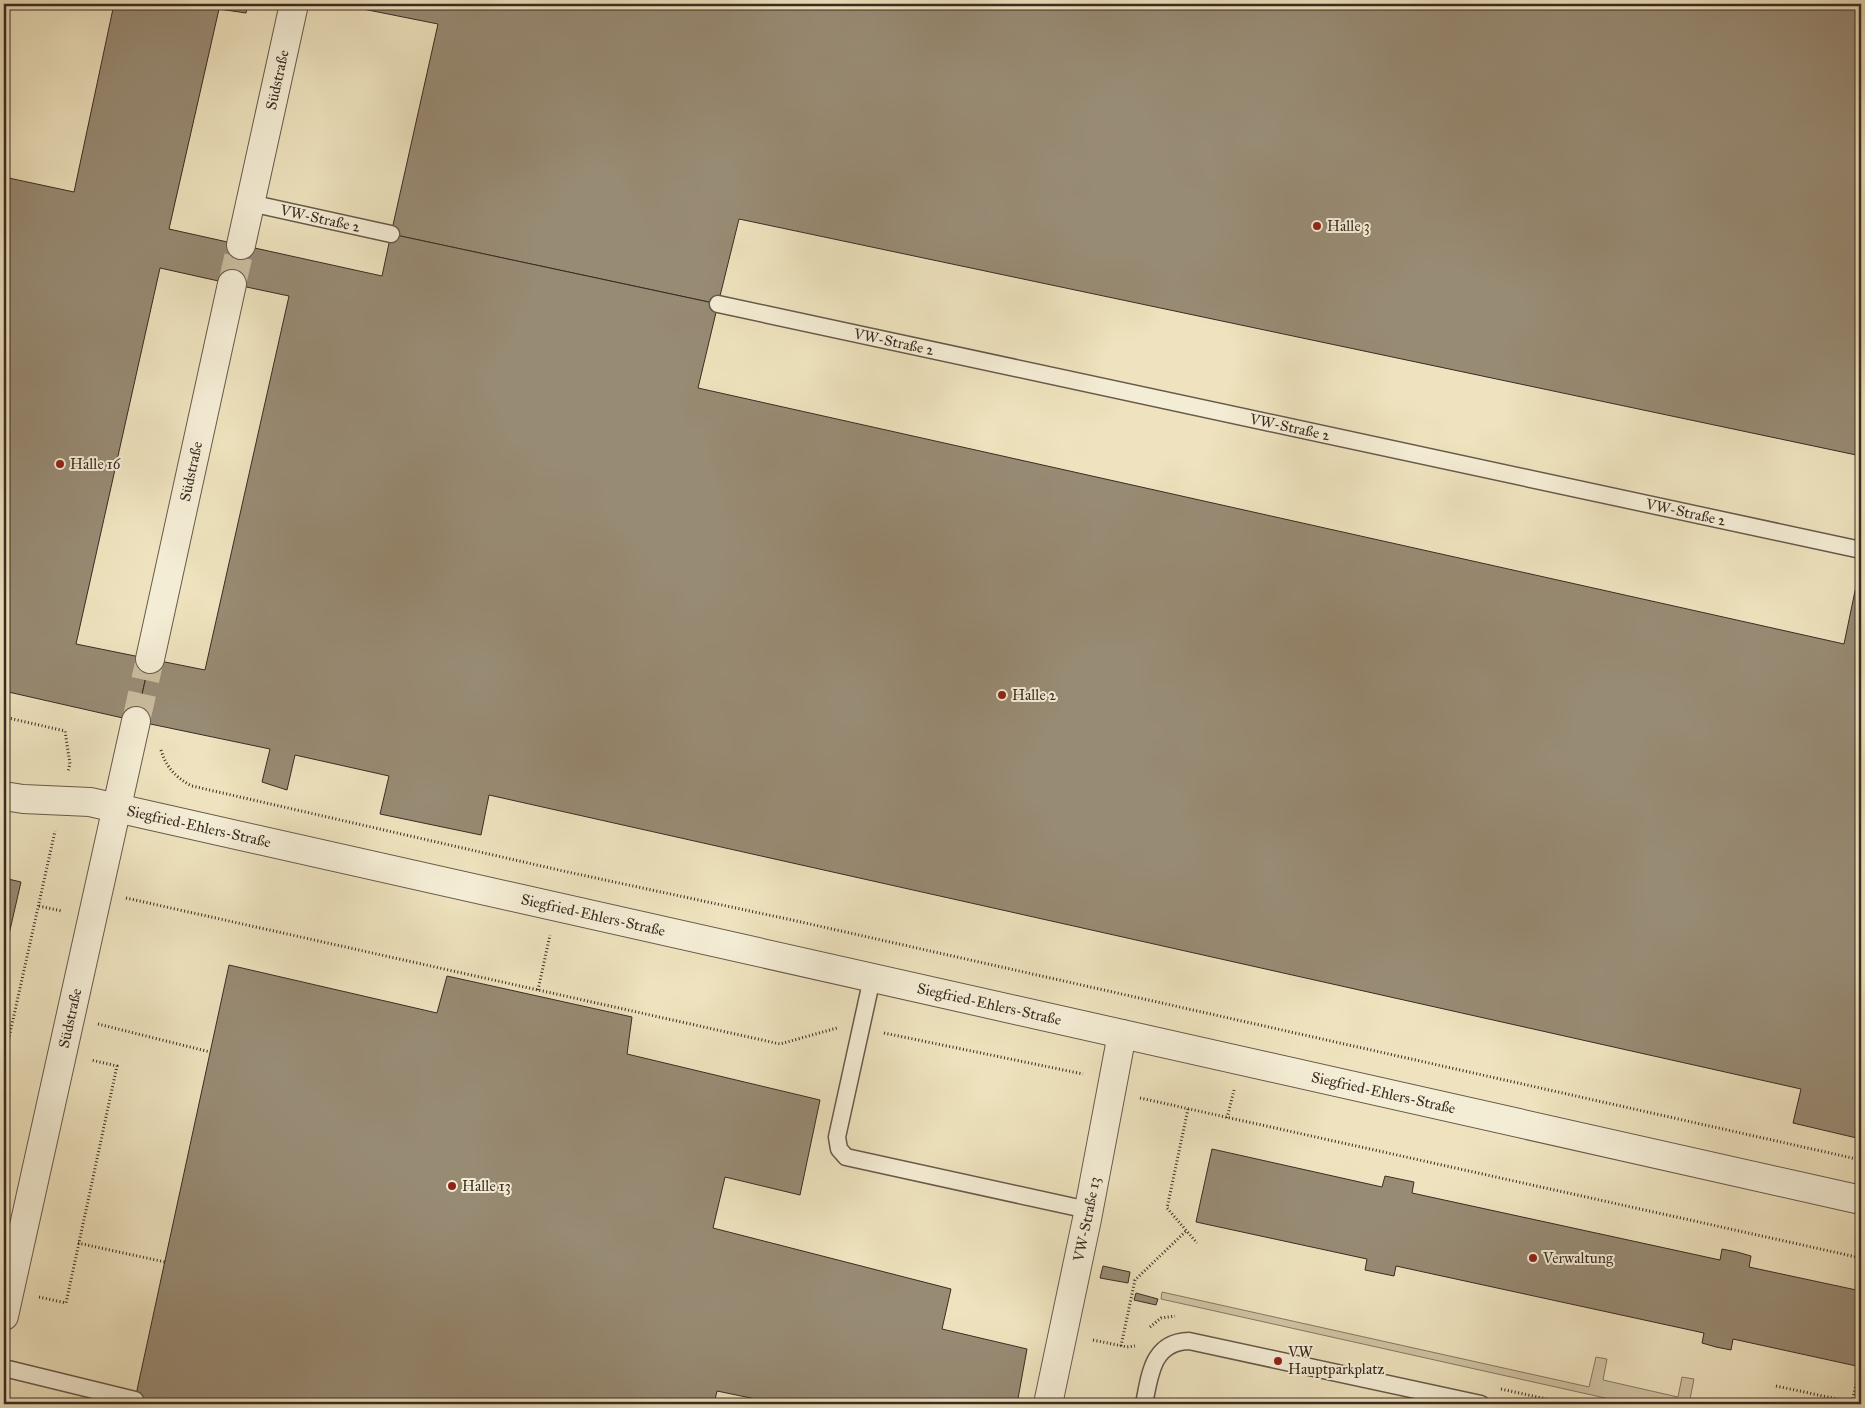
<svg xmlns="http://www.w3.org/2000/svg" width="1865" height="1408" font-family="'IM FELL Great Primer',serif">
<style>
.green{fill:#d0c4a4;stroke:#867864}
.building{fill:#988b74;stroke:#3b2b23}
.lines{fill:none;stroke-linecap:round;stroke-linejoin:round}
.street-tunnel{stroke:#cabe9f;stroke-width:28;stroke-dasharray:28 14;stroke-linecap:butt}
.lane-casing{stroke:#68594a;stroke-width:19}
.street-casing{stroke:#68594a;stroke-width:30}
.path{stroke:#3b2b23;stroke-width:3;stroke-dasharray:1 2.5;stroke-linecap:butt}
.lane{stroke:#f4edd5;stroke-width:16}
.street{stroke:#f4edd5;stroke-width:28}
.poi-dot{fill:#8f2418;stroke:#f4edd5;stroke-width:2}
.labels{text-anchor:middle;stroke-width:4;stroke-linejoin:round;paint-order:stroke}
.street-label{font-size:15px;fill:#3b2b23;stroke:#f4edd5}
.poi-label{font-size:15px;fill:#3b2b23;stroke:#f4edd5;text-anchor:start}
</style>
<rect width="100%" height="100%" fill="#eee3be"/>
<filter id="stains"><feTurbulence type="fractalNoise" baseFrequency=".004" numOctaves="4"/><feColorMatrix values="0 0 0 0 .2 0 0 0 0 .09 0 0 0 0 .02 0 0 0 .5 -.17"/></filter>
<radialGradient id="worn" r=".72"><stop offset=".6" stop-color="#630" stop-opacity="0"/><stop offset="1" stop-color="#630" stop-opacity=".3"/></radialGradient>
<polygon class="green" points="1162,1292 1589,1387 1596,1357 1607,1359 1603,1380 1678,1397 1682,1377 1694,1379 1689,1404 1632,1404 1161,1299"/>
<g class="building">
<polygon points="114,4 198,4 219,9 169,229 241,245 232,284 160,268 76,644 150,659 136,721 4,691 4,177 74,192"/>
<polygon points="198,4 248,4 246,13 219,9"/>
<polygon points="338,4 1861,4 1861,456 739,219 718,304 391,234 438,24"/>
<polygon points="391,234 718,304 698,388 1844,644 1861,562 1861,1139 1793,1123 1801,1089 489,795 481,835 380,814 389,776 295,755 287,790 262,782 270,749 136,721 150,659 205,670 289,296 232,284 241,245 382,276"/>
<polygon points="4,878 21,882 4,956"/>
<polygon points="229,965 437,1013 447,976 632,1017 627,1054 820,1100 800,1195 725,1177 713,1228 951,1289 942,1329 1027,1349 1017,1404 780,1404 717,1391 714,1404 134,1404"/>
<polygon points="1212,1149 1382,1187 1385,1176 1414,1182 1412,1193 1720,1260 1722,1249 1737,1252 1751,1256 1749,1267 1861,1291 1861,1367 1733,1339 1731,1350 1716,1347 1702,1343 1704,1333 1396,1266 1394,1276 1365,1270 1367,1259 1196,1222"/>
<polygon points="1103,1266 1130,1272 1128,1283 1100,1278"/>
<polygon points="1136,1293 1158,1299 1156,1305 1134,1300"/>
</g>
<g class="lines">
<g class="street-tunnel">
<polyline points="232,284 241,245"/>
<polyline points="136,721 150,659"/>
</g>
<g class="lane-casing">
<g id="lane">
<path id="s1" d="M250,203l141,31"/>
<path id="s2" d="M718,304l1143,246"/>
<polyline points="872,978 837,1137 839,1149 846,1157 1088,1210"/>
<polyline points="4,1368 135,1400"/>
<path d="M1144,1404c6,-29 8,-62 45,-63l292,63"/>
</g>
</g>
<g class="street-casing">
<g id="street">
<path id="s3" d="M241,245l53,-241"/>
<path id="s4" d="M150,659l82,-375"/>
<path id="s5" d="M4,796l19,3 67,3 1771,398"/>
<path id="s6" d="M4,1316l132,-595"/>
<path id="s7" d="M1048,1404l39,-185 35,-185"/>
</g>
</g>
<g class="path">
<polyline points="4,717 65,731 70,764 68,771"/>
<path d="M161,750c5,17 15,28 31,36l371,85 229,49 1069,240"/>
<polyline points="126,898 780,1044 837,1028"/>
<polyline points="39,906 62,911"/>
<polyline points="538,990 550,935"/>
<polyline points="98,1024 210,1052"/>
<polyline points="884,1033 1083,1074"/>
<polyline points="4,1060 55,831"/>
<polyline points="1140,1098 1861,1258"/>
<polyline points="1188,1109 1167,1208 1197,1243"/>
<polyline points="1227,1118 1234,1090"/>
<polyline points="78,1243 165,1262"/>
<polyline points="39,1297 66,1303 117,1066 91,1060"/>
<polyline points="1150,1327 1161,1318 1175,1316"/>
<polyline points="1093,1340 1127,1347 1135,1346"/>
<polyline points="1121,1346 1135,1280 1186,1231"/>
<polyline points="1776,1386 1861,1404"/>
<polyline points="1501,1389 1570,1404"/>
<polyline points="1852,1402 1860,1367"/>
</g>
<use href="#lane" class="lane"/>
<use href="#street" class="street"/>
</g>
<g class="poi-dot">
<circle cx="1317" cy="226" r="5"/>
<circle cx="60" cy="464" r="5"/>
<circle cx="1002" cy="695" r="5"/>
<circle cx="452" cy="1186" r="5"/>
<circle cx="1533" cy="1258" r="5"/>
<circle cx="1278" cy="1361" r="5"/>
</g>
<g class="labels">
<g class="street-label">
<text dy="5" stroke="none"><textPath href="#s3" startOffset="169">Südstraße</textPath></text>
<text dy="5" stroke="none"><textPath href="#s1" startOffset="72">VW-Straße 2</textPath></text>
<text dy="5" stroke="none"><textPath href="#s2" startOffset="180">VW-Straße 2</textPath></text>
<text dy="5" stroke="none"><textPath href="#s2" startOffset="585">VW-Straße 2</textPath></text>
<text dy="5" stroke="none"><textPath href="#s4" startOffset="192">Südstraße</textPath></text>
<text dy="5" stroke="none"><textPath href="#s2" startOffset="990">VW-Straße 2</textPath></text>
<text dy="5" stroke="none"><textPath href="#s5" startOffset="198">Siegfried-Ehlers-Straße</textPath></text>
<text dy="5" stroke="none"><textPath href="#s5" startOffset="602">Siegfried-Ehlers-Straße</textPath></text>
<text dy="5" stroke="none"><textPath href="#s5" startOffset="1008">Siegfried-Ehlers-Straße</textPath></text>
<text dy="5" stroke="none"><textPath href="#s6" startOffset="305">Südstraße</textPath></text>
<text dy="5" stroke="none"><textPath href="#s5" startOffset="1412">Siegfried-Ehlers-Straße</textPath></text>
<text dy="5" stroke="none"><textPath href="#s7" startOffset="189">VW-Straße 13</textPath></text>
</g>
<g class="poi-label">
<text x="1327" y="231">Halle 3</text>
<text x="70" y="469">Halle 16</text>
<text x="1012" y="700">Halle 2</text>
<text x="462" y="1191">Halle 13</text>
<text x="1543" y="1263">Verwaltung</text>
<text x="1288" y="1357">VW<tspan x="1288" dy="17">Hauptparkplatz</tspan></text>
</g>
</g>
<rect width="1865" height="1408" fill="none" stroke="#eee3be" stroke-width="20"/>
<rect x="5" y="5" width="1855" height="1398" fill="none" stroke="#3b2b23" stroke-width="2.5"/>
<rect x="10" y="10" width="1845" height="1388" fill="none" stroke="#3b2b23"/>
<rect width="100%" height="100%" filter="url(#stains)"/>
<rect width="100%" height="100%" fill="url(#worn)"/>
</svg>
